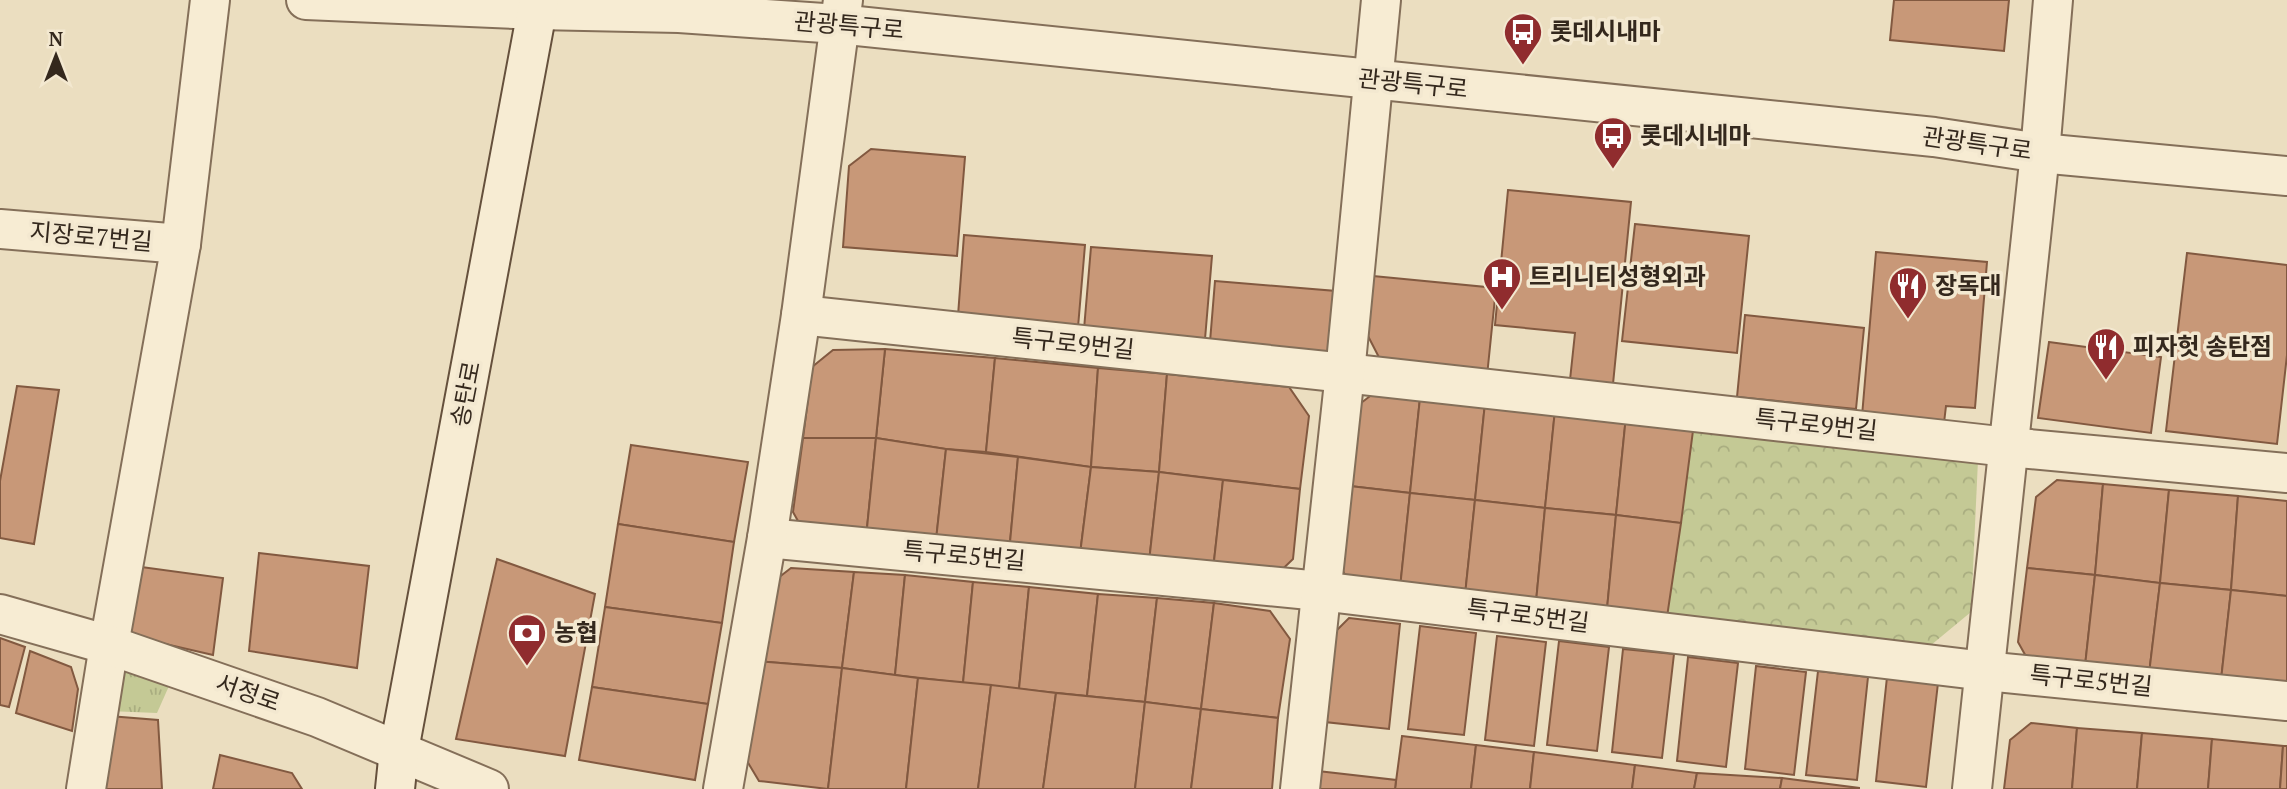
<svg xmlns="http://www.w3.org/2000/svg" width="2287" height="789" font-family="'PT Serif','Noto Sans KR',serif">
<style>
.grass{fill:url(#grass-tufts)}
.park{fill:url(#park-crowns)}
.building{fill:#c89878;stroke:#825940;stroke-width:2}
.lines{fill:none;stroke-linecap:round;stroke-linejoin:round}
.minor-casing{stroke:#846f59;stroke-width:42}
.tertiary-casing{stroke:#846f59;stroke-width:42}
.secondary-casing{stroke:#65503c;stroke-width:42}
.minor{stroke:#f7ecd3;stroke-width:38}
.tertiary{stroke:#f7ecd3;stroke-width:38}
.secondary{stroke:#f7ecd3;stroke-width:38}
.labels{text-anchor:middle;stroke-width:7;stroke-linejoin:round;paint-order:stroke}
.street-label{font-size:24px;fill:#34281d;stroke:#f3e8d0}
.poi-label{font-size:24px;font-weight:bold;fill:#34281d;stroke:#f3e8d0;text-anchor:start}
</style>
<defs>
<pattern id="grass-tufts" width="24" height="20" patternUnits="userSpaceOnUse" patternTransform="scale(1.75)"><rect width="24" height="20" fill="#c4c995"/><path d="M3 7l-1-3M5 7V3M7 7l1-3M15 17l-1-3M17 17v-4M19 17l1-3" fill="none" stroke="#a9ad80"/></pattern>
<pattern id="park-crowns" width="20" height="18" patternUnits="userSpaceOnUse" patternTransform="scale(1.75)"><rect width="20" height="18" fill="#c4c995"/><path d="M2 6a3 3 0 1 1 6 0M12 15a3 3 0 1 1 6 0" fill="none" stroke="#a9ad80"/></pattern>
</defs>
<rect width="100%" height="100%" fill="#ebdec0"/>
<polygon class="grass" points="117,658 173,677 157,713 108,711"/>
<polygon class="park" points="1694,423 1978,460 1971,612 1919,655 1667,617"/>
<g class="building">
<polygon points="1894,0 2009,0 2004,51 1890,40"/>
<polygon points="871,149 965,157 957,256 843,247 849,166"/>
<polygon points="1508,190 1631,202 1613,384 1570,380 1575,333 1495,325"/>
<polygon points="1635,224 1749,236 1737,353 1622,341"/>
<polygon points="964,235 1085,245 1077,339 957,329"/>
<polygon points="1091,247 1212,256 1204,351 1083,341"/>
<polygon points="1876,252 1987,262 1975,408 1946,406 1944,423 1862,416"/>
<polygon points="2187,253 2287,265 2287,355 2277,444 2166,431"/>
<polygon points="1373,276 1496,288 1487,376 1384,367 1368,336"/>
<polygon points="1215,281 1336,291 1330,364 1209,354"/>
<polygon points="1745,315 1864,328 1856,409 1737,397"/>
<polygon points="2049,342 2161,357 2151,433 2038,418"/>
<polygon points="885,349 995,358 986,452 946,449 876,438"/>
<polygon points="885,349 876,438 803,438 812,367 833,350"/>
<polygon points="995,358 1098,368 1091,467 986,452"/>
<polygon points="1098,368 1167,374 1159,472 1091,467"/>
<polygon points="1167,374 1289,387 1309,416 1300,489 1159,472"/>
<polygon points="17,386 59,390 34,544 0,538 0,481"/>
<polygon points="1374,393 1420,398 1410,493 1341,485 1352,410"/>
<polygon points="1420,398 1485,403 1475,500 1410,493"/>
<polygon points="1485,403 1555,410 1545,508 1475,500"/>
<polygon points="1555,410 1626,416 1616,515 1545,508"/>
<polygon points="1626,416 1694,423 1681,523 1616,515"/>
<polygon points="803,438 876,438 866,538 808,539 793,512"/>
<polygon points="876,438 946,449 935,549 866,538"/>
<polygon points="631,445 748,462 734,542 618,524"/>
<polygon points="946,449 1018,457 1009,553 935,549"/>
<polygon points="1018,457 1091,467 1079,562 1009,553"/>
<polygon points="1091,467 1159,472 1148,571 1079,562"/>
<polygon points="1159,472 1223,480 1212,579 1148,571"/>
<polygon points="1223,480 1300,489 1293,559 1266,585 1212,579"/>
<polygon points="2057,480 2103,484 2095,575 2027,568 2036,497"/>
<polygon points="2103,484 2169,490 2160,583 2095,575"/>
<polygon points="1341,485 1410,493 1400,588 1349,582 1334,555"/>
<polygon points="2169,490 2238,496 2231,590 2160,583"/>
<polygon points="1410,493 1475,500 1465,595 1400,588"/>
<polygon points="2238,496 2287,501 2287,596 2231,590"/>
<polygon points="1475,500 1545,508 1536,602 1465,595"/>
<polygon points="1545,508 1616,515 1607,609 1536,602"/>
<polygon points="1616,515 1681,523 1667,617 1607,609"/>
<polygon points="618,524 734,542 722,623 605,607"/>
<polygon points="259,553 369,566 357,668 249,651"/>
<polygon points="497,559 595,594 565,756 456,739"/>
<polygon points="134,566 223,578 213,655 122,634"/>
<polygon points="791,568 854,572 842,668 757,661 769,585"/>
<polygon points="2027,568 2095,575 2084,675 2033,669 2018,642"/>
<polygon points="854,572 905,575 895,675 842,668"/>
<polygon points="905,575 973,582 963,683 895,675"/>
<polygon points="2095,575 2160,583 2148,682 2084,675"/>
<polygon points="973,582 1029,587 1019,689 963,683"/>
<polygon points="2160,583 2231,590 2220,689 2148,682"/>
<polygon points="1029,587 1098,594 1087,696 1019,689"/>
<polygon points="2231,590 2287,596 2287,695 2220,689"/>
<polygon points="1098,594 1157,598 1145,702 1087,696"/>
<polygon points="1157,598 1214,603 1201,709 1145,702"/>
<polygon points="1214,603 1270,611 1290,639 1278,718 1201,709"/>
<polygon points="605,607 722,623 708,704 592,687"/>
<polygon points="1349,618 1400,624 1389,729 1325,722 1335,632"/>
<polygon points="1420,626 1476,633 1464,735 1408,729"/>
<polygon points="1497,636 1546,642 1534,746 1485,740"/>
<polygon points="0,638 25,647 9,707 0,705"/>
<polygon points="1559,641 1609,647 1597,751 1547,745"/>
<polygon points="1623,649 1674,654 1662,758 1612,752"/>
<polygon points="30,651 71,667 78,689 72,731 16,713"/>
<polygon points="1688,657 1738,663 1726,767 1677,761"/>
<polygon points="757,661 842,668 828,789 759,781 744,756"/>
<polygon points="1756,666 1806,672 1794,775 1745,769"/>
<polygon points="842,668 918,678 906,789 828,789"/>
<polygon points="1818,671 1868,677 1857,780 1806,775"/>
<polygon points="1887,677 1938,683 1926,787 1876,781"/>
<polygon points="918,678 991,685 978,789 906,789"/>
<polygon points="991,685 1056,693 1043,789 978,789"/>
<polygon points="592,687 708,704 695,780 579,760"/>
<polygon points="1056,693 1145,702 1135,789 1043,789"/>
<polygon points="1145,702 1201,709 1191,789 1135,789"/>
<polygon points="1201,709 1278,718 1272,789 1191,789"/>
<polygon points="109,716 158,720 162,789 100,789"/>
<polygon points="2031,723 2077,728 2072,789 2004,789 2010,740"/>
<polygon points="2077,728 2142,733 2137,789 2072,789"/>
<polygon points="2142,733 2212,739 2208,789 2137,789"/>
<polygon points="1402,736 1476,745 1471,789 1395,789"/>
<polygon points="2212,739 2283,746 2280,789 2208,789"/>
<polygon points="1476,745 1534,752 1530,789 1471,789"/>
<polygon points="2283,746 2287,746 2287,789 2280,789"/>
<polygon points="1534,752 1635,765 1632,789 1530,789"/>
<polygon points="220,755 292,773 302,789 213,789"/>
<polygon points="1635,765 1697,773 1694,789 1632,789"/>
<polygon points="1309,770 1396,780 1395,789 1306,789"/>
<polygon points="1697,773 1782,778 1780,789 1694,789"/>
<polygon points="1782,778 1859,788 1859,789 1780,789"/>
</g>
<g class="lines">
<g class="minor-casing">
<g id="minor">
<polyline points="306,0 537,10"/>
<polyline points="0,229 181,244"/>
<polyline points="801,315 1345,373 2008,447 2287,473"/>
<polyline points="767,538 1320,591 1985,671 2287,701"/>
<polyline points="86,789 109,645 181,244 210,0"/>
<polyline points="723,789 767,538 801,315 843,0"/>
<polyline points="1300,789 1345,373 1381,0"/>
<polyline points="1972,789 2040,153 2053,0"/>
</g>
</g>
<g class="tertiary-casing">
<g id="tertiary">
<polyline points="537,10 679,13 838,24 1934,137 2040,153 2287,176"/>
<polyline points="0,614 109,645 317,717 489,789"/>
</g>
</g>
<g class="secondary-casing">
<polyline id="secondary" points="395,789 399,750 539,0"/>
</g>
<use href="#minor" class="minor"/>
<use href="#tertiary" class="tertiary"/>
<use href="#secondary" class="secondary"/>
</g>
<defs>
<g id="bus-pin" transform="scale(2.0125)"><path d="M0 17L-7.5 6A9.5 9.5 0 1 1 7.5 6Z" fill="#902c2e" stroke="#f3e8d0"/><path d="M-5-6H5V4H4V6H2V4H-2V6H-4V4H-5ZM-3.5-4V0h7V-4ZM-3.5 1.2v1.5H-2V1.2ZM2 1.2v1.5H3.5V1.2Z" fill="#fff"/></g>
<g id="hospital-pin" transform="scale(2.0125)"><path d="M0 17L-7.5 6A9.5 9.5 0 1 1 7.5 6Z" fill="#902c2e" stroke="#f3e8d0"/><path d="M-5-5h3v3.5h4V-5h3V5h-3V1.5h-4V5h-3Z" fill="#fff"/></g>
<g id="restaurant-pin" transform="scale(2.0125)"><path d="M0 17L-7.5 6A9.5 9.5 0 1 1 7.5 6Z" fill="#902c2e" stroke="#f3e8d0"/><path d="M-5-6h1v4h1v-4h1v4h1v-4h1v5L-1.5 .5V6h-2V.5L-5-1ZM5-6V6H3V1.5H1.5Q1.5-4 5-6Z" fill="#fff"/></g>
<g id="bank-pin" transform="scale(2.0125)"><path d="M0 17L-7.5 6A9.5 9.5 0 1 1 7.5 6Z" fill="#902c2e" stroke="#f3e8d0"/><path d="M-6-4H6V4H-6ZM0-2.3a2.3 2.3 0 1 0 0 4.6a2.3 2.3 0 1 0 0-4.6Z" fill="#fff"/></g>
</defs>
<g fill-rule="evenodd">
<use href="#bus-pin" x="1523" y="32"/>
<use href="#bus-pin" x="1613" y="136"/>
<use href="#hospital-pin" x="1502" y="277"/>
<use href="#restaurant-pin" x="1908" y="286"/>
<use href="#restaurant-pin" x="2106" y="347"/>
<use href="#bank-pin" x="527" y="633"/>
</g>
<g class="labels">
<g class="street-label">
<text transform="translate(849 26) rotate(5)" y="8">관광특구로</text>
<text transform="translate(1413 84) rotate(6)" y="8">관광특구로</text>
<text transform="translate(1977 144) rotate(8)" y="8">관광특구로</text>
<text transform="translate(91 237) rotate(5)" y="8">지장로7번길</text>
<text transform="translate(1073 344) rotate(6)" y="8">특구로9번길</text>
<text transform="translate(466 394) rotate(-79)" y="8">송탄로</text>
<text transform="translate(1816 425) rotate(6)" y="8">특구로9번길</text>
<text transform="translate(964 556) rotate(5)" y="8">특구로5번길</text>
<text transform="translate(1528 616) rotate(7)" y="8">특구로5번길</text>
<text transform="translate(2091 681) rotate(6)" y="8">특구로5번길</text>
<text transform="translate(248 693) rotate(19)" y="8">서정로</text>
</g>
<g class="poi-label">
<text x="1550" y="40">롯데시내마</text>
<text x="1640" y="144">롯데시네마</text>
<text x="1529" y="285">트리니티성형외과</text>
<text x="1935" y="294">장독대</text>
<text x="2133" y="355">피자헛 송탄점</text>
<text x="554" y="641">농협</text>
</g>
</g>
<g transform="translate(56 56)" stroke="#f3e8d0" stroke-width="5" paint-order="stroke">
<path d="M0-5L12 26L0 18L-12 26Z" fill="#34281d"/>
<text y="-10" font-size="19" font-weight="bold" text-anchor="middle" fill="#34281d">N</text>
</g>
</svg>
